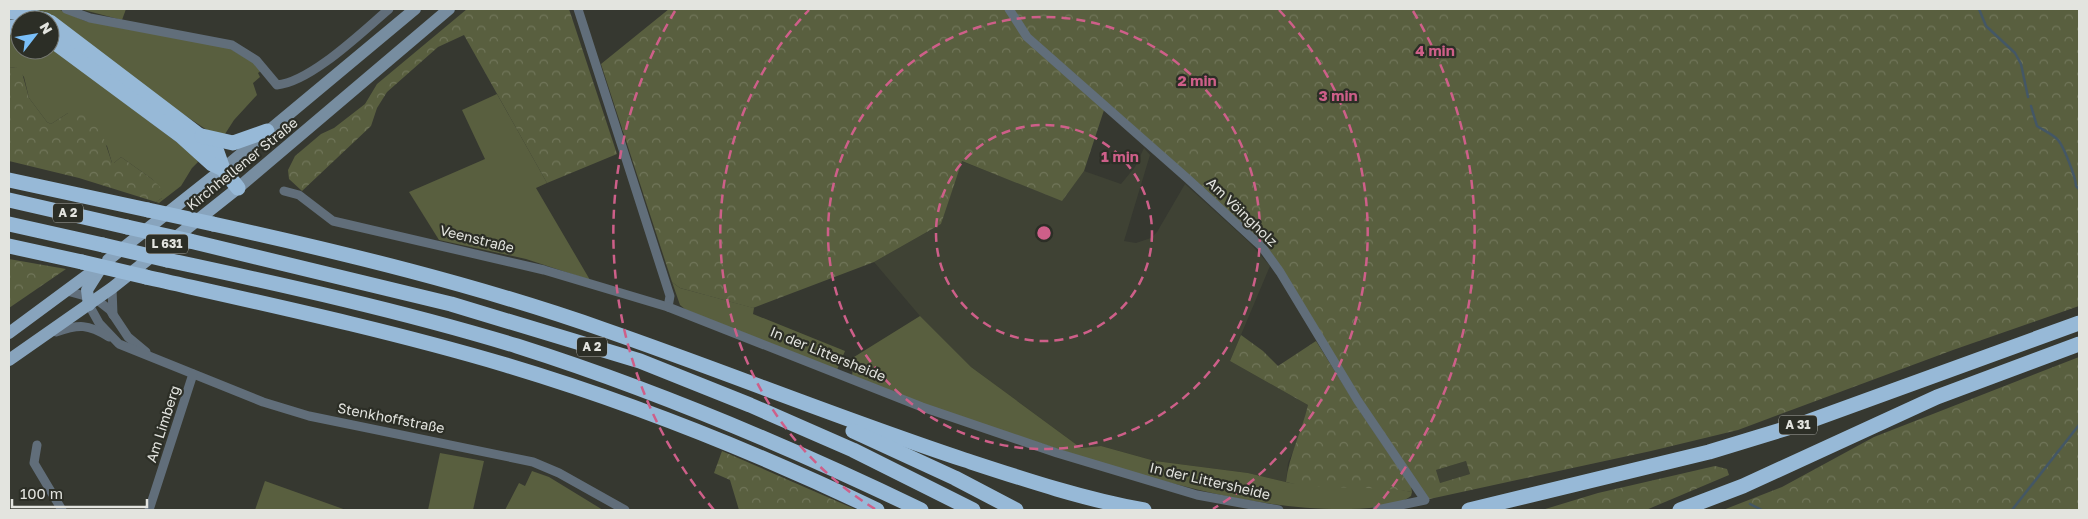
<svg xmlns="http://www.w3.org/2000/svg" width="2088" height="519" font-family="'Golos Text',sans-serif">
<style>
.built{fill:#3f4234}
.green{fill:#595f3f}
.forest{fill:url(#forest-crowns);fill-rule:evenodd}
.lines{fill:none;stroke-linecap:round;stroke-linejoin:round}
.stream{stroke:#445765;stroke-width:2.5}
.street{stroke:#616e7a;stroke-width:9}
.secondary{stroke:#778da0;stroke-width:12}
.primary{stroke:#88a4bd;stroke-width:12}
.highway{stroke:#97b9d7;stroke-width:15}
.highway-bridge{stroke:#97b9d7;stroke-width:15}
.ring{fill:none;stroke:#ce5f89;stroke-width:2.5;stroke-dasharray:9 6}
.labels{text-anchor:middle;stroke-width:4.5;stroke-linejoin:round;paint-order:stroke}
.shield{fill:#2c2e26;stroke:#acada8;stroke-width:1}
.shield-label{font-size:12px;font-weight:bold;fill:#e3e4df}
.street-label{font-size:14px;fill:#e3e4df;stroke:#2c2e26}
.centre{fill:#ce5f89;stroke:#2c2e26;stroke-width:2.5}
.ring-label{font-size:15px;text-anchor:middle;font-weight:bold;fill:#ce5f89;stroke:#2c2e26;stroke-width:4.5;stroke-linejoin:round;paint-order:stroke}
</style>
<defs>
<pattern id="forest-crowns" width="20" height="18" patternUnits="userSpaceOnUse" patternTransform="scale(1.25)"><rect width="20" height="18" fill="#595f3f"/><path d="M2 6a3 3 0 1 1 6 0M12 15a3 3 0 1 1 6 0" fill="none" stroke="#71765a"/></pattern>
</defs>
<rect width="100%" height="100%" fill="#363830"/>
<g class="built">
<polygon points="1144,148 1150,155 1124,241 1136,243 1151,238 1157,232 1185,184 1249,242 1270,266 1230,361 1308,405 1303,429 1288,463 1286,482 1248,473 1155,461 1101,446 1081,448 971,367 920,316 874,262 941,224 961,161 1062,200 1084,171 1121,184 1135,167"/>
<polygon points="1466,461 1470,474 1440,483 1436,470"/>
</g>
<g class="green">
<polygon points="25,9 58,9 85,21 229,48 256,64 261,71 258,73 260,77 253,83 257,95 234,120 225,134 216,136"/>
<polygon points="80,9 126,9 122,20"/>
<polygon points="9,31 20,33 20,50 50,50 50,47 194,155 198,162 192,168 181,186 159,203 156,202 162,198 162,192 152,179 121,157 114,163 112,163 107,146 68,113 51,124 47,122 29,98 24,77 16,67 9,68"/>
<polygon points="497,94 547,183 536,188 590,280 526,259 439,240 409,192 485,159 462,110"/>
<polygon points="672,282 680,288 754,308 753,314 845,351 837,370 686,310 680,305"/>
<path d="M920,316l51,51 110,81 20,-2 54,15 93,12 42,10 49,4h47l26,5 -1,4c-10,7 -20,9 -32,11 -100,12 -229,-28 -324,-59 -68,-22 -136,-44 -203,-72l2,-19z"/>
<polygon points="440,453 484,461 473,510 428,510"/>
<polygon points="532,471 549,477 603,510 505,510 519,483 525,486"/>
<polygon points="265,481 346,510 255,510"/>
</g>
<g class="forest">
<polygon points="467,9 569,9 617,154 547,183 464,35 438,47 387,92 377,108 371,126 302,191 289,179 288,170 295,156 321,134 334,128 365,104 377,84"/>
<path d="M669,9h1410v297l-126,44 -215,80 -87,21 -226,49 -163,-253 -157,-140 -21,64 -22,30 -100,-40 -21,63 -67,38 -121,46 -73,-20 -8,-6 -71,-218zM1466,461l4,13 -30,9 -4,-13z"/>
<polygon points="16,67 21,69 29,98 47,122 51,124 68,113 82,111 102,133 112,163 114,163 121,157 152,179 160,187 162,192 162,198 156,202 79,178 9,161 9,68"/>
<polygon points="9,259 66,269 9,308"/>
<path d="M1241,335l22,16 15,15 38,-25 45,72 50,73 1,6c-42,-8 -86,0 -126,-10 3,-27 16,-51 22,-77l-78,-44z"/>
<polygon points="2079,357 2079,510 1723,510 1782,487 1874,437"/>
<polygon points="722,451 857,510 739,510 730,480 714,473"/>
<polygon points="1715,466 1727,469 1729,475 1646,510 1542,510 1598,493"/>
</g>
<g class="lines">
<g class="stream">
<polyline points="1979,9 1986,26 2015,53 2021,64 2028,97"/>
<path d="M2031,106l6,20c6,4 15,8 20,13 6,5 19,39 19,47l3,3"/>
<polyline points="1750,504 1762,510"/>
<polyline points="2012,510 2079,425"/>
</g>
<g class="street">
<path d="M66,9l24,9 142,27 24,15 21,25c34,-3 86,-54 112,-76"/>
<polyline points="578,9 670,296 668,307"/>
<polyline points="1009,9 1027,37 1188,179 1262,247 1280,272 1358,401 1425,500 1377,510"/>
<polyline points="284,191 299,195 333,221 544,270 668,307 922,407 1057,453 1197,495 1279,510"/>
<polyline points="112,288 113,315"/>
<polyline points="67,291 96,299 110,310 128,337 146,352"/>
<polyline points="89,305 99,323 119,344 263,402 309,416 533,462 559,473 625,510"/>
<path d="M56,332c23,-8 32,-8 53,5"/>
<polyline points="37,445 34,463 62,510"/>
<polyline points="149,510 193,374"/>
</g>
<g class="secondary">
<polyline points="223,169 415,9"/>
<polyline points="238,188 449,9"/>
</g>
<g class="primary">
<polyline points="108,260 223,169"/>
<polyline points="89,305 87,290 99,271"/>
<polyline points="9,333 97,268"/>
<polyline points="9,360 112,288 238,188"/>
</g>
<g class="highway">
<polyline points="9,11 46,20"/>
<polyline points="50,22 200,136 217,152 223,169 238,188"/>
<polyline points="9,27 20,28"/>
<polyline points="50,39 181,136 212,164 223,169"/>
<polyline points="202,136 233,143 267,131"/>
<polyline points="9,180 148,210"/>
<polyline points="9,200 127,227"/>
<polyline points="9,224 103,245"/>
<path d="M213,224c132,29 264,61 392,106 121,42 239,90 360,130 58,19 118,39 179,50"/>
<polyline points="190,241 451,304 640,361 750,405 853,450 973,510"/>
<polyline points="9,246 82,262"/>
<path d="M167,260c117,25 235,51 350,86 139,44 273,101 404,164"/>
<path d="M146,277c120,27 242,53 360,88 127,38 252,88 371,145"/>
<polyline points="853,431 955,478 1016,510"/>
<polyline points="1469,510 1709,452 1804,423 2079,323"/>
<polyline points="1680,510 1743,486 1937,397 2079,344"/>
</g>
<g class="highway-bridge">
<polyline points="148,210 213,224"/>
<polyline points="127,227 190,241"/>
<polyline points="103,245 167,260"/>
<polyline points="82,262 146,277"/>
</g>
</g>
<g class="ring">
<circle cx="1044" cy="233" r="108"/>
<circle cx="1044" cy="233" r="216"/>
<path d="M875 509A324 324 0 0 1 809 10M1279 10A324 324 0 0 1 1213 509"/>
<path d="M714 510A431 431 0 0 1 675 11M1413 11A431 431 0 0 1 1374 510"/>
</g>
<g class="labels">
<g class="shield">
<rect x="53" y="203.5" width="30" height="19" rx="4"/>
<rect x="146" y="234.5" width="42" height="19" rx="4"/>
<rect x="577" y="337.5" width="30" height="19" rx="4"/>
<rect x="1779" y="415.5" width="38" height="19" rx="4"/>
</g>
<g class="shield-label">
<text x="68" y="217">A 2</text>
<text x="167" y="248">L 631</text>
<text x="592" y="351">A 2</text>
<text x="1798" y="429">A 31</text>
</g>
<g class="street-label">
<text transform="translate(242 164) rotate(-39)" y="5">Kirchhellener Straße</text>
<text transform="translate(1242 212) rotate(44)" y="5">Am Vöingholz</text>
<text transform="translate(477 239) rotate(14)" y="5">Veenstraße</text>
<text transform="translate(828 354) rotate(22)" y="5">In der Littersheide</text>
<text transform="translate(391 418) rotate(11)" y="5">Stenkhoffstraße</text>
<text transform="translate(163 424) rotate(-72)" y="5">Am Limberg</text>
<text transform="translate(1210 481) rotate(13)" y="5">In der Littersheide</text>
</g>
</g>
<circle cx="1044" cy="233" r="8" class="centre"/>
<g class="ring-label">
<text x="1435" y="56">4 min</text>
<text x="1197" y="86">2 min</text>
<text x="1338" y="101">3 min</text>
<text x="1120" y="162">1 min</text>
</g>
<rect width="2088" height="519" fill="none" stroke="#e3e4df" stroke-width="20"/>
<g transform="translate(35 35) rotate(59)"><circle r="24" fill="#2c2e26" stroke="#757770"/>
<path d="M0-4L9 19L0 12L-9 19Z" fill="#7abff8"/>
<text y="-8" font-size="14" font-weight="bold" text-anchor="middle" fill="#e3e4df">N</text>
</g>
<path d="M12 499v8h135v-8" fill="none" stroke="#e3e4df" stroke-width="2.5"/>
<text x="20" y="499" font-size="15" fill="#e3e4df" stroke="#2c2e26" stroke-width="4" paint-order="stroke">100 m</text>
</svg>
